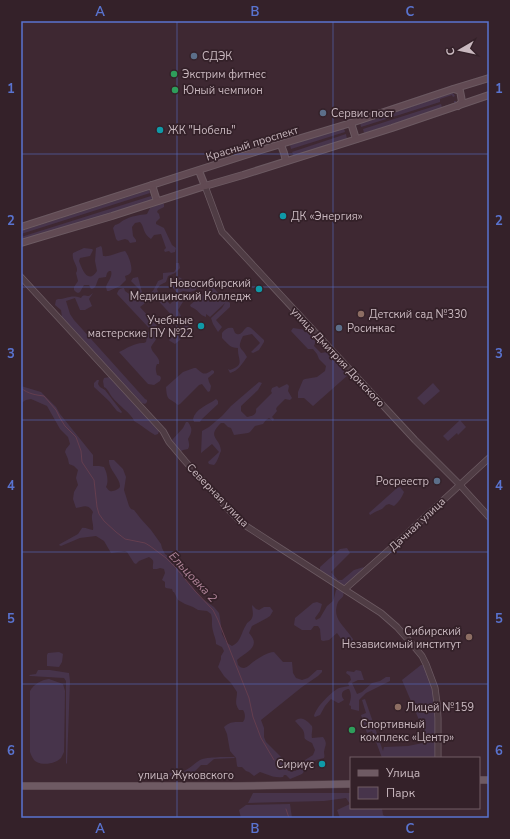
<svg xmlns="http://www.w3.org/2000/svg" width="510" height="839" font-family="'Nunito Sans',sans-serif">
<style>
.green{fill:#47344b}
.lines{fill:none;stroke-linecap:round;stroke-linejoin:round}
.stream{stroke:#643e4f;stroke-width:1}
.tertiary-casing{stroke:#6c5a62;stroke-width:7}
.secondary-casing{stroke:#6c5a62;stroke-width:8}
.primary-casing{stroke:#58454d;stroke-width:8}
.tertiary{stroke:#4f3c44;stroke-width:5.5}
.secondary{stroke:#614a53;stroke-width:6}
.primary{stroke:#6e5a63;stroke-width:7}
.grid{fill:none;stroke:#5973cf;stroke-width:1;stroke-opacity:0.55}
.service-dot{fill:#5c6f8a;stroke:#342129;stroke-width:1.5}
.leisure-dot{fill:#2e9e5b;stroke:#342129;stroke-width:1.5}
.culture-dot{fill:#0f9aa8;stroke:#342129;stroke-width:1.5}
.education-dot{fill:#8d6e63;stroke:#342129;stroke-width:1.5}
.labels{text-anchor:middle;stroke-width:3.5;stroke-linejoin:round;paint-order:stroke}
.poi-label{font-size:11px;fill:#c9b8bf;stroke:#342129;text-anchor:start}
.street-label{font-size:11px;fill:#c9b8bf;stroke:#342129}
.water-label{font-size:12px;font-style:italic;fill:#ae8397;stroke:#342129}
.neatline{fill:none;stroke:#5973cf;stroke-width:1.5}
.grid-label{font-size:13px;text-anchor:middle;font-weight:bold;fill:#5973cf}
</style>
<rect width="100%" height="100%" fill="#3e2832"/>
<g class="green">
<polygon points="453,93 455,96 453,97 452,95 440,99 440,102 361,127 360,123"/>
<polygon points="454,101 456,101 457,104 364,133 363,129 441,104 442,107 454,103"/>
<polygon points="344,128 345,132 291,149 290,145"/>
<polygon points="346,134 347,139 294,156 292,152"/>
<polygon points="149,190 150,193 21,234 21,231"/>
<polygon points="151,196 153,200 21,241 21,237"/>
<path d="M162,203l2,1v3l-6,3 -1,2 2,2 1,4 -4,4v2l8,4 8,17 4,3 -1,4 -4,1 -2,-2 -4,1 -1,-2 2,-2 -5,-14 -7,1 -3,4c-9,-6 -6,-12 -11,-17l-5,1 -3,4 1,9 3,4v2l-6,1 -2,-3 -3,-1 -7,2 -2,-2 -3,-11 2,-3c5,-1 5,-3 9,-5 7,-4 16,-5 23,-6l3,-6z"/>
<path d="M101,246l1,2 1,8c8,1 15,-4 22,-5 3,3 8,16 6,21 -1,2 -3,3 -6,4l1,4 -6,6 -11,5h-2l-1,-4c1,-5 7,-10 5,-16h-2l-2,2 -1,4 -7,1c-3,4 -2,11 -8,11l-2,-4h-5l-4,7 -2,1 -2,-1 -2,-2v-3l4,-6 -2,-8c4,-6 -5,-12 -3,-20l11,-5 8,1 1,1 -3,6 -10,2 -1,3c3,8 9,24 18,10l-2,-10 1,-13z"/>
<path d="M176,263h3l1,5 -5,5 -7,3 -2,6 -6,3 -3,4 1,3 12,12 9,-9 -7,-8 2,-7 4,-3 3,1 3,4 3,3 8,-2 1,7 -6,2 -7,-1 -2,1 3,8 -6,10 4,8 -3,3 -4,-2 -21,-23 -14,11 17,19 -2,2h-6l-32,-34c1,-4 3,-6 7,-6l1,3 7,5 7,-7 -8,-8 2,-3 5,-1 4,15 4,3c7,-1 9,-8 12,-14l5,-2v-6l11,-1 2,-3z"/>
<path d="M212,286l14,16 2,-1 2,2v4l-14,13 6,7 -4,5 -5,-8 -2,-6 11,-10 3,-5 -15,14 -4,-3v3c-7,-2 -8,-8 -15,-10l-1,-2 6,-5 1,1z"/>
<path d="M93,293l-4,6 3,7 -7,4h-5l-5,-12 -9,3 4,13 4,6 71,79 2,1v2l-2,2 -3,-1 -72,-76 -8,-10 -1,-7 -6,-5 1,-5 2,-1c9,0 13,-5 23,-1 2,-4 4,-2 8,-2z"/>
<path d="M185,325l4,1 -1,9 -1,1h-5l-2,4 -5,4 -5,-3 -1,-1c4,-4 12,-13 16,-15z"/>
<path d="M247,327h2l2,1 13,12v2l-5,8 -6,3 -2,-1 9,-9 -8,-9 -9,2c-7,14 -1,11 4,21 -5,7 -9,14 -17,16l-2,-4 2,1c16,-5 7,-11 8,-22 -8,0 -10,-4 -16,-10v-5c3,-4 6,-6 11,-5l2,5c6,4 8,-3 12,-6z"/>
<polygon points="293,328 306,330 316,340 314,346 321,353 327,352 348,375 313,406 304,398 298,398 298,392 303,380 305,379 317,377 325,371 326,366 319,359 317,354 313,349 308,349 291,331"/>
<path d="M153,331h2l2,1c1,8 -3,9 -6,15 1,7 10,10 8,17h-2c-2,4 -1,7 0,11l3,1 1,2 -1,3 -6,4 -6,-1 -29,-32c8,-4 17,-10 25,-9l2,-1 2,-10z"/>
<path d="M194,368h2c7,6 8,8 16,2l2,1v2l-6,5 1,4 2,4 -1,5 -2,1 -6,-8 -3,1 -19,19 -2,1c-9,-8 -11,-3 -12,-18l17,-15z"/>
<path d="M110,377l49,54 -1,3 -3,1c-7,-4 -14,-10 -21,-14 -1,-6 -17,-17 -22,-24 -3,-4 -4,-8 -8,-10l-1,-6 1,-3z"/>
<polygon points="97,380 99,380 98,384 100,387 105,390 122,412 121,413 117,411 109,401 94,387 94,383"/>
<path d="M259,382l3,1 -4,7 -17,16v5l6,6c5,-1 10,-2 9,-8l16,-16 -1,-2 1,-3 5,-2 2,2 8,-4 2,2 -1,5 4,7 -2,2 -5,-1 -8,8 -1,2 1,2 -5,6 2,2 -1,2 -4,-3 -3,2 -3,4 -8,2 -5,6 -2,1 -14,2 -3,-7 -3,-1 -4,-4h-3c-15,15 -1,14 0,28 -2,4 -3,10 -7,14l-5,-1 -1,-2 11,-10 -7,-8 -11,9 1,-22 7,-4 13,-11 9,-10z"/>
<polygon points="433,383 440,391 424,405 417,398"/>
<path d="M21,386l20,6 15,15 4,7 33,41v11h6l5,1c3,6 5,14 2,20 1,1 3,4 4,4 3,1 10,-2 10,-5 0,-8 -12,-17 -11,-26h5l9,9 3,8 -2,13 5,16 2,3 3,1 7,9 10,11 10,14 1,4 3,6 13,9 3,5 5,13 6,5 9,12 13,9 5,6 1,5 2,16 5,9 5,3c9,-4 9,-13 14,-21 1,-3 5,-4 6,-7 2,-4 0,-9 0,-13l4,4 3,1 5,-3h6l3,4 -3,5 -3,2 -15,8 -3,7c13,14 -3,19 -12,27l1,5c2,2 3,3 6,3 4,-1 6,-4 9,-6 6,-4 14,-10 21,-10l9,10h9l1,11 3,5 6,2 6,-2 9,-8h5v2l-4,4 -16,11 -41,33 3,8v9l2,5 18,18 4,11h7l7,-4 3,-7 8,-5 2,-5 -3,-7c-12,-6 -5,-4 -9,-13 -2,-3 -5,-5 -7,-8l-1,-1c7,-6 12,0 17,5 1,4 -1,7 0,12l11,-1c5,7 2,8 1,15 0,2 1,4 0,6l-8,2 -5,3 -9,11 -7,3 -5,2 -4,-4h-2l-1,2c-11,1 -13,-2 -23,-5l-6,4 -5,-4 -3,-1 -4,-4h-4l-1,-1 -1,-8 -6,-7 -3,-17 -3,-7c7,-6 10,-5 19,-5 3,-4 2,-9 0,-12h-4c-5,-7 -2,-11 -2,-18l-6,-9 -7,-7 -6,-9 3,-8v-3l3,-5 -2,-4 -6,-3c0,-5 -2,-8 -3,-13 -2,-6 0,-11 -2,-17l-4,-3 -9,-1 -5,-3 -8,-3 -7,-4 -4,-8h-1l-1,-3 -6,-1 -1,-1v-5l-3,-2 3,-7 -1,-4 -4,-1 -3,1h-4c-1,-6 3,-8 -4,-12l-10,4 -3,3 -2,-1 -7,-11 -2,-1 -14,2 -7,-12 -8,-5 -16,2 -19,8 -2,-1 1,-1 18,-10 4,-6c3,-1 7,2 11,2 1,-7 -3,-11 0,-18 -5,-9 -10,-5 -17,-4l-3,-9 1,-7 4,-7 -2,-7 2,-8 -4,-4 -5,-2 -1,-5 -3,-7 1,-3 4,-5 -2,-7 -8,-8 -13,-23 -16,-7 -5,1 -5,3z"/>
<path d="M216,399l2,2v3l-16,15 -2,3h-6l-1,-3c2,-10 15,-14 23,-20z"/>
<polygon points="460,420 466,427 458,435 457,433 448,441 443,436"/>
<path d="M186,422h2c5,7 4,10 0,17 1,4 2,7 0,10l-5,1 -4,2 -6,-7 -1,-5 11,-12z"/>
<path d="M400,487l4,5c-2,5 -5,10 -10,14l-5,-2 -3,1 -4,4 -7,3 -5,3 -1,-2 28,-25z"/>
<polygon points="347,548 350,553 331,572 338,580 342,580 354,570 364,567 361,572 344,586 320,572 320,567 340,549"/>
<path d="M338,589l5,2c2,7 -2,6 -5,11 -7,17 7,24 15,37v3l-4,3 -4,-1 -8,-11 -8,7 -6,1 -2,-1 -1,-11 -2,-3h-4l-3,4h-9l-8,-5 1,-7 18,-15 4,-1 5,2 -2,7 -5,7 1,2 4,-2 7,-12 6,-5 1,-3 2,-8z"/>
<polygon points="59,652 63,654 62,662 59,667 47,666 47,655 48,653"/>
<polygon points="421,665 424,665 433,690 436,715 436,758 382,758 372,731 367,733 361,715 366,713 362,700 365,699 383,751 384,747 408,746 423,743 425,734 402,680"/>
<polygon points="38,670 50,670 69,673 70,681 67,764 66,763 66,681 64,678 30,676 29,675 36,674"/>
<path d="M356,670l5,1 3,9h-6l-6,3 5,11 5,-2 10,-9 8,-2 6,-4h4v4l-24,12 -7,7v11l-8,-2v-3l-2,-1c2,-5 3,-11 0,-16 -3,0 -8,2 -7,7 0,1 1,2 2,4l-5,3h-1l-7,-4 -6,7 -5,9 -5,2 -1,-1c2,-9 17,-24 25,-28 3,-1 6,-1 10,-2l-1,-3 3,-3 -1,-4 -4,-3 1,-2 7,1z"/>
<path d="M49,679l14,5 2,7 -1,61c-1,2 -2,4 -3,6 -6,6 -19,8 -26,3 -2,-2 -4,-6 -5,-9v-61c4,-7 11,-11 19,-12z"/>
<path d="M220,757h14l1,1 -21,1 -7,6h-6c-9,10 -21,20 -33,9 4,-2 8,-1 13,-2 8,-2 12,-8 19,-12 6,-3 14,-2 20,-3z"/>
<polygon points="253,793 351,793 351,808 382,808 383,815 388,818 340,818 337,810 350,804 346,798 324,801 248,803"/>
<polygon points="290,804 292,818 241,818 239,810 246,805"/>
</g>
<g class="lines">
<g class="stream">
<path d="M21,388c7,6 15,7 23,8l12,14 4,8 5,8 11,11 5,14 1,11 12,18 3,27 2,7 5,7 12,11 9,7 20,4 5,3 16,12 10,10 18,22 19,20 5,10 31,78 4,19 8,21 13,22"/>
<polyline points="286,809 289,818"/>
</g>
<g class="tertiary-casing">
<g id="tertiary">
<polyline points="205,186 222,232 225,235 415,440 460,485 489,517"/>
<polyline points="21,277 163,431 169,442 185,461 229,510 243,524 280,548 381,613 397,627 412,644 422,656 426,664 435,688 437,703 438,718 438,758"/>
<polyline points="345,589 399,541 489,458"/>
</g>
</g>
<g class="secondary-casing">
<g id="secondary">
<polyline points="454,89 460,91 461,96 462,102 458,106"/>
<polyline points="351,123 356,139"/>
<polyline points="281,145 284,153 286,161"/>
<polyline points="199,171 205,186"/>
<polyline points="152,185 157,201"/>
<polyline points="21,227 261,150 351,123 453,89 489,78"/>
<polyline points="21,243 41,237 112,216 205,186 243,175 392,128 489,95"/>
</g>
</g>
<g class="primary-casing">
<g id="primary">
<polyline points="479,780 489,780"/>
<polyline points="21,786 236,786 351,784"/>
</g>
</g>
<use href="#tertiary" class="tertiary"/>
<use href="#secondary" class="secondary"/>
<use href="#primary" class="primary"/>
</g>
<path class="grid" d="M177,21v797M333,21v797M21,154h468M21,287h468M21,420h468M21,552h468M21,684h468"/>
<g class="service-dot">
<circle cx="194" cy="56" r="4"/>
<circle cx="323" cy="113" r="4"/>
<circle cx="339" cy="328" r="4"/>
<circle cx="437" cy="481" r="4"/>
</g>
<g class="leisure-dot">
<circle cx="174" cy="74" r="4"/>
<circle cx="175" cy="90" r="4"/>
<circle cx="352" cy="730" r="4"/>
</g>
<g class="culture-dot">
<circle cx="160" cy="130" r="4"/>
<circle cx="283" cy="216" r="4"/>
<circle cx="259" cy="289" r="4"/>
<circle cx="201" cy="326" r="4"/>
<circle cx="322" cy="764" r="4"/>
</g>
<g class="education-dot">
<circle cx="361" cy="314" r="4"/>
<circle cx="469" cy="637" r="4"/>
<circle cx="398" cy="707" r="4"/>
</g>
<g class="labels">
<g class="poi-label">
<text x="202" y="60">СДЭК</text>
<text x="182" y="78">Экстрим фитнес</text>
<text x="183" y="94">Юный чемпион</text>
<text x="331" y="117">Сервис пост</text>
<text x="168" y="134">ЖК "Нобель"</text>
<text x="291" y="220">ДК «Энергия»</text>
<text x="251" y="287" text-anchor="end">Новосибирский<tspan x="251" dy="13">Медицинский Колледж</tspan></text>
<text x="369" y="318">Детский сад №330</text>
<text x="193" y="324" text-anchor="end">Учебные<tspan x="193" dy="13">мастерские ПУ №22</tspan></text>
<text x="347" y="332">Росинкас</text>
<text x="429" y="485" text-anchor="end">Росреестр</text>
<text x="461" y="635" text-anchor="end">Сибирский<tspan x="461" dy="13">Независимый институт</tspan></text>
<text x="406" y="711">Лицей №159</text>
<text x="360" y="728">Спортивный<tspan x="360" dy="13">комплекс «Центр»</tspan></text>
<text x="314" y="768" text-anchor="end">Сириус</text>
</g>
<g class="street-label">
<text transform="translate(252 143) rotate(-17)" y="4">Красный проспект</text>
<text transform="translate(338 357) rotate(47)" y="4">улица Дмитрия Донского</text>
<text transform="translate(218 495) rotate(46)" y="4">Северная улица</text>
<text transform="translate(417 524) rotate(-43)" y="4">Дачная улица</text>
<text x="186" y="779">улица Жуковского</text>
</g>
<g class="water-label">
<text transform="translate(193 577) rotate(47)" y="4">Ельцовка 2</text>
</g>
</g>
<rect width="510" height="839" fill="none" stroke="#342129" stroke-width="44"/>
<rect x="350" y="757" width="130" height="52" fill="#342129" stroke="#705d65"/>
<rect x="358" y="770" width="20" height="6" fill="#6e5a63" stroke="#705d65"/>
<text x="386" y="777" font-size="12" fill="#c9b8bf">Улица</text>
<rect x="358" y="787" width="20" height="12" fill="#47344b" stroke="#705d65"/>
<text x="386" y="797" font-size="12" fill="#c9b8bf">Парк</text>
<g transform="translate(460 50) rotate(261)" stroke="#342129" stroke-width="3" paint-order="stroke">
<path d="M0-3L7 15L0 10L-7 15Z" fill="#c9b8bf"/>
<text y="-6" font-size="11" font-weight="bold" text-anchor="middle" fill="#c9b8bf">С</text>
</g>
<rect x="22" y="22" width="466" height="795" class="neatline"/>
<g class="grid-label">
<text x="100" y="16">A</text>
<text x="255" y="16">B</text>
<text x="410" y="16">C</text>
<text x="11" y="93">1</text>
<text x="499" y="93">1</text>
<text x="11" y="225">2</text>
<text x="499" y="225">2</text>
<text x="11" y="358">3</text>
<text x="499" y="358">3</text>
<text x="11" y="490">4</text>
<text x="499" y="490">4</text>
<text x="11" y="623">5</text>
<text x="499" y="623">5</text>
<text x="11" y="755">6</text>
<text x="499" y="755">6</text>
<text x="100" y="833">A</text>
<text x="255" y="833">B</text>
<text x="410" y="833">C</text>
</g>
</svg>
